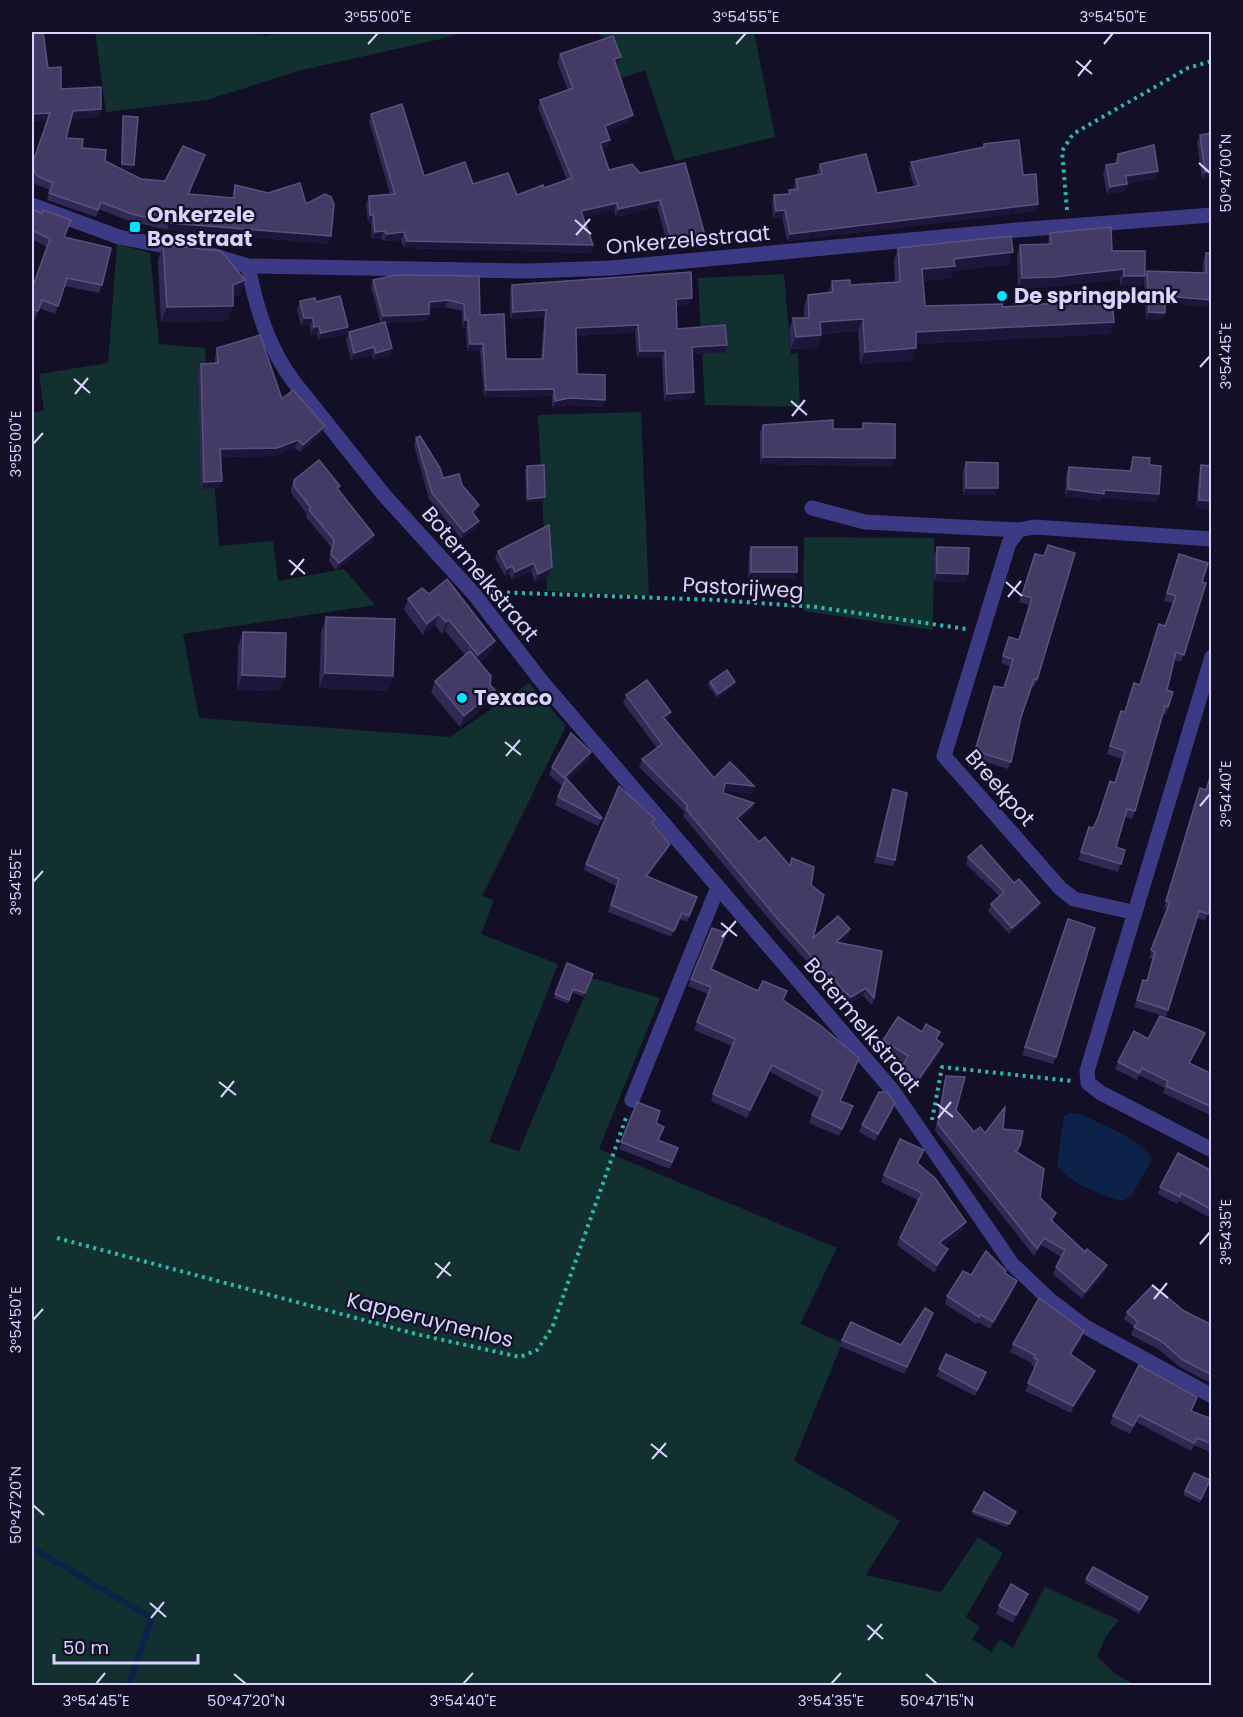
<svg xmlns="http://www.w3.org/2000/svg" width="1243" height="1717" font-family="Poppins,sans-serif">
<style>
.green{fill:#12302f}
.water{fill:#0c2248}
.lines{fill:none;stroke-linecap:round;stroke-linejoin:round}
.stream{stroke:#0c2248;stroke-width:6}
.path{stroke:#2fb8b0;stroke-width:4;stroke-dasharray:3 4.5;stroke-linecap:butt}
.minor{stroke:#3d3a85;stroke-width:15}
.tertiary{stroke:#3d3a85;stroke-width:15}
.wall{fill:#312854}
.shaded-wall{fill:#1d163a}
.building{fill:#433a66;stroke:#5a527e;stroke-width:1.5}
.ticks{fill:none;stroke:#d9d4ff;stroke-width:2}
.poi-dot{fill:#00e5ff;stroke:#130f26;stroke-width:2}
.labels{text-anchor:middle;stroke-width:4.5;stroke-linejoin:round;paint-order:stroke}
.poi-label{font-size:21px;font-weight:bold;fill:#d9d4ff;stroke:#130f26;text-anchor:start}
.street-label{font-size:21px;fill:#d9d4ff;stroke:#130f26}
.neatline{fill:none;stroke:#d9d4ff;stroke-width:2}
.ticks-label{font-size:15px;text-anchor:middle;fill:#d9d4ff}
</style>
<rect width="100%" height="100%" fill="#130f26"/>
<g class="green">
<polygon points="95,32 262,32 264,36 282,32 463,32 441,39 298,71 207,100 106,112"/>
<polygon points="600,32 754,32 775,137 675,161 645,70 623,78 610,65 610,40 599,35"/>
<polygon points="117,244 150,253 159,344 205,348 219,546 273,541 278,581 344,569 375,605 183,634 199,718 450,737 529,683 566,726 482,896 494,900 481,934 558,964 489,1142 519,1151 592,978 660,998 599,1149 837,1248 800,1324 842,1343 794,1461 900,1521 866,1575 941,1592 978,1537 1003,1553 966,1617 980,1627 972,1639 991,1652 1000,1639 1013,1648 1045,1587 1119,1620 1106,1636 1097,1657 1116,1674 1135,1685 32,1685 32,412 44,411 39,374 108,363"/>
<polygon points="784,274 791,354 798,353 800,407 705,405 698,278"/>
<polygon points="641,412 649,596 547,591 538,415"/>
<polygon points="804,537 934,538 933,630 803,611"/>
</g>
<path class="water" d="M1070,1113l10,1c18,9 67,27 72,46l-21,36 -8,5c-23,-5 -53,-18 -66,-36l7,-49z"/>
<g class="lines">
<polyline class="stream" points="32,1548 152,1618 128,1686"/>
<g class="path">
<polyline points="1067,210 1062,151 1073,134 1188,68 1212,61"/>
<polyline points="492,592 716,600 816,607 966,629"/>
<polyline points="932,1120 942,1067 1072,1081"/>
<polyline points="57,1238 416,1334 520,1357 537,1350 552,1328 627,1115"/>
</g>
<g class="minor">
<polyline points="812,508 865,522 1019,530"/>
<polyline points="1212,657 1087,1071 1088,1083 1101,1093 1212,1150"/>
<polyline points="1132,912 1074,899 1060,888 944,756 1009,543 1019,530 1034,527 1212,539"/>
<polyline points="632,1100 718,887"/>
</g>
<g class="tertiary">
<polyline points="32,205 119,237 181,249"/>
<polyline points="208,254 248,266 528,271 611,268 1017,230 1212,215"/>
<path d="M248,266c8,41 20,82 46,116l90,113 90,99 69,89 350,408 119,173 38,36 34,26 128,70"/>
</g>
</g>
<g class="wall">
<polygon points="32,32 48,68 61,89 99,117 71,119 66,138 105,161 141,179 165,181 205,155 189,194 232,198 233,193 235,185 306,204 328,244 167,230 129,221 99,209 96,217 47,200 50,190 35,184 32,177 32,167 47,120 32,121"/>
<polygon points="560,54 618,64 616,65 630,122 607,131 608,147 602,149 609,170 632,164 703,247 669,249 657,207 616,217 614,210 583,217 593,245 591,253 404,248 401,240 384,241 381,238 372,239 371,222 368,223 366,204 369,196 390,194 369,121 371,114 424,176 473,184 517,195 544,188 567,180 538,108 540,100 568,90 557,62"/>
<polygon points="123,116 134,165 132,169 121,168 122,120"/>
<polygon points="1212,133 1212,178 1202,179 1197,143 1200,135"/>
<polygon points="984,144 1023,175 1038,204 1036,211 787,241 782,217 773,218 772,202 774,195 788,194 789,190 794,189 794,186 796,179 818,175 817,171 820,164 877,193 914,187 909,169 911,162 983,147"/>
<polygon points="1118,154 1156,178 1127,183 1125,191 1107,194 1103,173 1106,165 1115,164 1115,161"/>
<polygon points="32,209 64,237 102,285 99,293 65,286 55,314 39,308 35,320 32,319 32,282 34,283 47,247 32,239"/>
<polygon points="1050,233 1112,251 1145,276 1141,286 1120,286 1120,279 1049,287 1018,288 1017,255 1020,245 1047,245"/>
<polygon points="163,245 240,295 233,298 227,321 161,322 158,260"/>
<polygon points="898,248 1009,264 953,271 951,278 923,281 925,306 1003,307 1114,322 1110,334 916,344 912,360 860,364 858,331 821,334 817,348 791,349 789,330 793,318 804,318 804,307 808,295 828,293 832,281 850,285 895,283 894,260"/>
<polygon points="1206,253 1212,253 1212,307 1165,303 1162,320 1146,320 1144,279 1147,271 1203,273 1203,261"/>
<polygon points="479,276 480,315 506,359 541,359 544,317 510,319 510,292 512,285 692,298 689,305 676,306 677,329 727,345 725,353 692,354 691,399 664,401 662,358 637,358 635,332 576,336 577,374 602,407 567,405 552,408 552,396 484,397 480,351 467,351 466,328 462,327 462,311 445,307 429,309 427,321 386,323 392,348 390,356 373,360 372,355 351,360 346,340 349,332 381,324 371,287 373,280"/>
<polygon points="300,301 316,302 348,327 345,334 318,340 317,334 311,335 310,326 301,326 297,309"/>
<polygon points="217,348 282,399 322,434 300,452 295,448 274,456 221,457 222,481 219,488 201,489 198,371 201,364 215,363 215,356"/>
<polygon points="863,423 892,466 760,464 760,432 763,425 833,429 861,429"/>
<polygon points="416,438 443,478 462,485 479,505 477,512 474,514 479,521 477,527 461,539 429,499 414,445"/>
<polygon points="1133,457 1149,465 1159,494 1156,502 1102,498 1101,501 1065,496 1066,474 1069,467 1129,471"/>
<polygon points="966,462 998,488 995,495 963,495 963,470"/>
<polygon points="1201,465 1212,466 1212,509 1196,508 1199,473"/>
<polygon points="527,466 543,501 526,502 525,470"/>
<polygon points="294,480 339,490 371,543 336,570 329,561 331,547 306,517 307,514 291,493 291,488"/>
<polygon points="549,525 549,575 535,582 531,571 512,580 509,574 505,576 495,558 498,551"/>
<polygon points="751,547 797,572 795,579 748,579 749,554"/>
<polygon points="937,547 968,574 965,582 934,581 934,555"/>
<polygon points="1032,561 1037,680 1034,687 1031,686 1021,717 1011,762 1008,769 972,758 992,693 1003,688 1011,667 1001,663 1007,644 1018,640 1024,622 1029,605 1019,602"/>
<polygon points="1176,562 1202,582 1184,655 1181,662 1174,660 1167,690 1173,692 1166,715 1163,714 1135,811 1132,819 1125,817 1116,847 1125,850 1118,872 1078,860 1089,827 1093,828 1114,783 1122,759 1107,754 1121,711 1125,712 1140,685 1165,626 1173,603 1164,601"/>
<polygon points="422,588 491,653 479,662 490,685 495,690 491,701 460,727 431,692 435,681 465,655 445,631 442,634 435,625 423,635 404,610 408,599"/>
<polygon points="326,617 393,676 388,691 319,688 321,632"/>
<polygon points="243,632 285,677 279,691 237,690 238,646"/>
<polygon points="710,682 734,686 717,698 708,685"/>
<polygon points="626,695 671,712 668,719 666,721 714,778 754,786 752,794 723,790 723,793 754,803 751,810 740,820 759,842 790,865 811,885 813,938 850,929 847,937 841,943 874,998 872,1005 863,996 848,1004 837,994 828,980 825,982 773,924 683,816 685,812 639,767 642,759 657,748 623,703"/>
<polygon points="1212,751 1212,760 1209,760"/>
<polygon points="591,752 589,760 567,780 602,818 598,826 555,805 563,784 562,786 549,775 552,767"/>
<polygon points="893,789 895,860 893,866 874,863"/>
<polygon points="1198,796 1212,902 1205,921 1197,918 1166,1017 1134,1007 1143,980 1146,981 1153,959 1149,958 1167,909 1164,908"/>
<polygon points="655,819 653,825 670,844 667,851 648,877 697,897 687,922 679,919 671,937 608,912 616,886 584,870 586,864"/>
<polygon points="968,857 1014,883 1038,909 1009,934 988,911 991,904 999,896 966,864"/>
<polygon points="1068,919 1056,1057 1053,1064 1022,1055"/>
<polygon points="712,928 712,969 758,991 783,1000 856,1066 841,1101 850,1114 839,1136 809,1123 819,1098 770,1072 747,1118 711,1101 732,1046 694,1030 708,994 688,986"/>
<polygon points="567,963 593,974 583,997 572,992 568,1004 554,998"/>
<polygon points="922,1032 937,1040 941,1051 912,1093 896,1080 899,1072 904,1063 881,1048 883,1040"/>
<polygon points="1148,1039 1203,1040 1190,1063 1212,1074 1212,1116 1163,1093 1165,1088 1139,1075 1137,1080 1115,1069 1118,1062"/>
<polygon points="946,1076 956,1110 974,1132 985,1133 1003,1129 1020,1146 1018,1153 1040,1198 1054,1221 1053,1222 1105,1273 1082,1299 1053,1274 1061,1257 1041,1245 1034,1256 935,1131 944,1083"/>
<polygon points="637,1102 656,1123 659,1140 678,1148 670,1169 619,1149"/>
<polygon points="893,1110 875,1141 859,1132 862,1125"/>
<polygon points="924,1150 918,1164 966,1222 963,1229 943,1246 945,1256 935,1273 897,1245 900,1238 919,1201 881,1182 884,1175"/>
<polygon points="1212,1171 1212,1219 1179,1201 1177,1204 1158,1194 1160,1187"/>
<polygon points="1005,1274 1015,1289 990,1329 978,1322 976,1324 945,1304 947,1296 971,1275"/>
<polygon points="1184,1311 1212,1325 1212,1384 1180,1367 1158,1349 1131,1335 1134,1327 1124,1319 1127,1312"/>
<polygon points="933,1313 904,1374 840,1346 842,1340 901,1345"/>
<polygon points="1081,1339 1071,1355 1095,1371 1092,1378 1071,1413 1025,1391 1035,1368 1031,1365 1032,1363 1010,1352 1013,1344"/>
<polygon points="939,1369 984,1379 975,1396 936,1376"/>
<polygon points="1192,1411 1212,1419 1212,1453 1194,1445 1191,1451 1136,1422 1130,1434 1110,1424 1113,1416"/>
<polygon points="1210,1480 1200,1503 1183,1495 1185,1491"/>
<polygon points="973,1511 1015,1516 1007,1527 972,1514"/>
<polygon points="1086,1579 1146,1601 1139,1614 1085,1583"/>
<polygon points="1028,1594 1025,1601 1013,1623 996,1614 999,1606"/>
</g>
<g class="shaded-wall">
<polygon points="621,57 618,64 612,67 614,59"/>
<polygon points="101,109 99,117 70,119 73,111"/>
<polygon points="50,113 47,120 32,121 32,114"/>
<polygon points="633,115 630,122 602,133 605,126"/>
<polygon points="610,140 608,147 598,150 600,143"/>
<polygon points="122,164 134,165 132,169 121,168"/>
<polygon points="1158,171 1156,178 1124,183 1126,176"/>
<polygon points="1212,171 1212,178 1202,179 1205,172"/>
<polygon points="1127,184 1125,191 1107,194 1110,187"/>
<polygon points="660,200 657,207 616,217 618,209"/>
<polygon points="617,203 614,210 578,219 581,211"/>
<polygon points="1038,204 1036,211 787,241 790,234"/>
<polygon points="785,210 782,217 773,218 776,211"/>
<polygon points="370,215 373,215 371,222 368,223"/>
<polygon points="169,223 331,236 328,244 167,230"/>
<polygon points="384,231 381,238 372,239 375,232"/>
<polygon points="404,232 401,240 384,241 387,234"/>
<polygon points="706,239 703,247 669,249 672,241"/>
<polygon points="407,241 593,245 591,253 404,248"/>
<polygon points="1013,252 1009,264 953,271 951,278 917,281 922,269 954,259"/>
<polygon points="1124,269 1120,279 1049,287 1018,288 1022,278"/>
<polygon points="1124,276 1145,276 1141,286 1120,286"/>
<polygon points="245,280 240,295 227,300 233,285"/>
<polygon points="1165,296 1212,300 1212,307 1162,303"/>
<polygon points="692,298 689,305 673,306 676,299"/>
<polygon points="448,300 445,307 426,309 429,302"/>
<polygon points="233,306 227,321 161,322 167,307"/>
<polygon points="546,310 544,317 510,319 513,312"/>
<polygon points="1149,312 1165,313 1162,320 1146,320"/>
<polygon points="429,314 427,321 381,324 383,316"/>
<polygon points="304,318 313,318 310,326 301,326"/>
<polygon points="863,319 858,331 816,334 820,322"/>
<polygon points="465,320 468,320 466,328 462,327"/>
<polygon points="1114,322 1110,334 912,344 916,332"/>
<polygon points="638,325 635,332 574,336 576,328"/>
<polygon points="319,326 317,334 311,335 314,327"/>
<polygon points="348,327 345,334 318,340 321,333"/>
<polygon points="821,335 817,348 791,349 796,337"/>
<polygon points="470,344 483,344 480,351 467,351"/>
<polygon points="727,345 725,353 689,354 692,347"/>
<polygon points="374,347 372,355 351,360 354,353"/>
<polygon points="392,348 390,356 373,360 376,353"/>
<polygon points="916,348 912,360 860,364 865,352"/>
<polygon points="640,351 665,351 662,358 637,358"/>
<polygon points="554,389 552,396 484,397 486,390"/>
<polygon points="694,392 691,399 664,401 667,394"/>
<polygon points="569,398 605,400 602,407 567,405 552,408 555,401"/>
<polygon points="325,426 322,434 300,452 303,445"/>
<polygon points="298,440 295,448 274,456 218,457 220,449"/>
<polygon points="763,457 895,458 892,466 760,464"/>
<polygon points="222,481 219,488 201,489 204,482"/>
<polygon points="966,488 998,488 995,495 963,495"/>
<polygon points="1068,489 1104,490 1159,494 1156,502 1102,498 1101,501 1065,496"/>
<polygon points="545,497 543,501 526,502 528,499"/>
<polygon points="1199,500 1212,501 1212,509 1196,508"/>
<polygon points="479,505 477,512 470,518 472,512"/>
<polygon points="479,521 477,527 461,539 464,532"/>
<polygon points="374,535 371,543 336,570 339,563"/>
<polygon points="534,563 531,571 512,580 515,572"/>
<polygon points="512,566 509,574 505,576 507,569"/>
<polygon points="552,567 549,575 535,582 538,574"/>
<polygon points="751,572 797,572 795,579 748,579"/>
<polygon points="937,573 968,574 965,582 934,581"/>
<polygon points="439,614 435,625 423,635 427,624"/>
<polygon points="449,620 445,631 442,634 446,622"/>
<polygon points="495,641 491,653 473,666 478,655"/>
<polygon points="325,673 393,676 388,691 319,688"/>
<polygon points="242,675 285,677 279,691 237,690"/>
<polygon points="735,682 734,686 717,698 718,694"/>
<polygon points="495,690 491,701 460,727 464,716"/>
<polygon points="671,712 668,719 660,725 663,717"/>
<polygon points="591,752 589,760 562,786 564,778"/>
<polygon points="725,783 754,786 752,794 722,790"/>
<polygon points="754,803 751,810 735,825 737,818"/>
<polygon points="670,844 667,851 644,883 646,876"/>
<polygon points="1040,903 1038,909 1009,934 1012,928"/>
<polygon points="850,929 847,937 834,949 836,942"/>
<polygon points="831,972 828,980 825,982 828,975"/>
<polygon points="866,988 863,996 848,1004 851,997"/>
<polygon points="1205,1033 1203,1040 1186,1070 1189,1063"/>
<polygon points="943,1044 941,1051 912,1093 914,1086"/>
<polygon points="772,1065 770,1072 747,1118 750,1110"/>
<polygon points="895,1103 893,1110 875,1141 878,1134"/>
<polygon points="966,1222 963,1229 936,1251 939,1243"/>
<polygon points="1044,1238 1041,1245 1034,1256 1037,1249"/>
<polygon points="948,1249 945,1256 935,1273 937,1265"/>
<polygon points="1107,1265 1105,1273 1082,1299 1085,1292"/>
<polygon points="1017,1281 1015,1289 990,1329 993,1322"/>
<polygon points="933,1313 931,1319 904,1374 907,1367"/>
<polygon points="1084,1331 1081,1339 1067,1362 1070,1354"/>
<polygon points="1095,1371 1092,1378 1071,1413 1073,1406"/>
<polygon points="1028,1594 1025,1601 1013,1623 1016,1615"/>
</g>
<g class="building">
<polygon points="32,32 34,32 35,33 43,32 48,68 61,67 61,89 101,87 101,109 73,111 66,138 83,139 82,148 106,150 105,161 141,179 165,181 183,146 205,155 188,194 234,198 235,185 268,193 300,183 306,204 325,194 331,197 334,204 331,236 169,223 132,214 101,202 98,210 49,193 53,183 37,176 32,165 50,113 32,114"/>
<polygon points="613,36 621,57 614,59 633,115 605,126 610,140 600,143 609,170 632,164 640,173 685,163 706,239 672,241 660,200 618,209 617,203 581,211 593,245 407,241 404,232 387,234 384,231 375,232 373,215 370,215 369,196 395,194 371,114 402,104 424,176 465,162 473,184 508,173 517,195 543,185 544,188 572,178 540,100 573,88 560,54"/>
<polygon points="123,116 138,117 134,165 122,164"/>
<polygon points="1212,133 1212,171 1205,172 1200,135"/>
<polygon points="1019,140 1023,175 1036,174 1038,204 790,234 785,210 776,211 774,195 790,194 789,190 798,189 796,179 822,174 820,164 866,154 877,193 919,186 911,162 984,147 984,144"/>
<polygon points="1154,145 1158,171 1126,176 1127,184 1110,187 1106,165 1118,163 1118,154"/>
<polygon points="32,209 42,214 43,210 71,220 64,237 111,248 102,285 67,278 58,306 42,300 38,311 32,310 32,282 34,283 50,239 32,230"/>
<polygon points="1111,227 1112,251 1145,251 1145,276 1124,276 1124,269 1053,277 1022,278 1020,245 1051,244 1050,233"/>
<polygon points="1011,236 1013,252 954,259 955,266 922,269 925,306 1002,304 1003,307 1112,299 1114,322 916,332 916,348 865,352 863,319 820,322 821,335 796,337 793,318 809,318 808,295 833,292 832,281 850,280 850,285 900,282 898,248"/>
<polygon points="163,245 221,251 245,280 233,285 233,306 167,307"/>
<polygon points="1206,253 1212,253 1212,300 1165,296 1165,313 1149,312 1147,271 1206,273"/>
<polygon points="691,272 692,298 676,299 677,329 725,325 727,345 692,347 694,392 667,394 665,351 640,351 638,325 576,328 577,374 605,375 605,400 569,398 555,401 554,389 486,390 483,344 470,344 468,320 465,320 464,304 448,300 429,302 429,314 383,316 373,280 396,275 479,276 480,315 504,314 506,359 543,359 546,310 513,312 512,285"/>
<polygon points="340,296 348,327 321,333 319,326 314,327 313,318 304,318 300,301 315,298 316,302"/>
<polygon points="385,322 392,348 376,353 374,347 354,353 349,332"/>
<polygon points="260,335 282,399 293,390 325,426 303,445 298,440 277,448 220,449 222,481 204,482 201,364 218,363 217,348"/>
<polygon points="833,420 833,429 863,429 863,423 895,424 895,458 763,457 763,425"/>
<polygon points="420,436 440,468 443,478 459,474 462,485 479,505 472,512 479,521 464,532 432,493 416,438"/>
<polygon points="1133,457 1150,458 1149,465 1161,466 1159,494 1104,490 1104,494 1068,489 1069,467 1131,471"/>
<polygon points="319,460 340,486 337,488 374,535 339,563 331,554 334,540 309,510 311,508 294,486 294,480"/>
<polygon points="966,462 998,463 998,488 966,488"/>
<polygon points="544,465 545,497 528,499 527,466"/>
<polygon points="1201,465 1212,466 1212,501 1199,500"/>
<polygon points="549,525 552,567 538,574 534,563 515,572 512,566 507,569 498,551"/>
<polygon points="1048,545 1075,553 1037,680 1034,679 1021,717 1011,762 975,751 994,686 1004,688 1013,659 1003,656 1009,637 1019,640 1027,614 1032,598 1022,595 1035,554 1044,556"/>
<rect x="751" y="547" width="46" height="25"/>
<polygon points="937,547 969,548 968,574 937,573"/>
<polygon points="1179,554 1208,563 1202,582 1206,583 1184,655 1176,652 1167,690 1173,692 1168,707 1165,706 1135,811 1127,809 1116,847 1125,850 1121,864 1081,852 1089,827 1093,828 1098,818 1110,781 1115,783 1125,751 1110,746 1121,711 1125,712 1134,683 1140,685 1159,624 1165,626 1176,596 1167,593"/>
<polygon points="447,579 495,641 478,655 449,620 446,622 439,614 427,624 408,599 422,588 429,594"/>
<polygon points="326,617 395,619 393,676 325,673"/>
<polygon points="243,632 286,633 285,677 242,675"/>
<polygon points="470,651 491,676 490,685 495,690 464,716 435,681"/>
<polygon points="727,670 735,682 718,694 710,682"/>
<polygon points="647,680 671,712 663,717 714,778 730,762 754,786 725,783 723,793 754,803 737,818 759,842 765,837 790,866 792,858 814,867 811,885 824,895 813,938 838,916 850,929 836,942 882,951 874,998 866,988 851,997 840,987 831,972 828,975 776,917 686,809 688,806 642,759 662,744 626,695"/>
<polygon points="571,733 591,752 564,778 552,767"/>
<polygon points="1212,772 1212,902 1208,914 1199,911 1168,1010 1137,1000 1143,980 1147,981 1155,952 1151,950 1170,902 1166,901 1200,788 1206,790"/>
<polygon points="566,778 602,818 601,819 558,797"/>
<polygon points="619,786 655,819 652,823 670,844 646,876 697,897 689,916 682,913 674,931 611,905 619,879 586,864"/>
<polygon points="893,789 907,793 895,860 877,856"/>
<polygon points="981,845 1014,883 1019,879 1040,903 1012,928 991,904 1004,892 968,857"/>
<polygon points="1068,919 1095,928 1056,1057 1025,1047"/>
<polygon points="712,928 726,933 711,969 758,991 763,981 787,991 783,1000 820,1025 859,1058 840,1101 853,1106 842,1129 812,1115 823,1091 772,1065 750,1110 713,1094 735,1039 697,1022 711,987 691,979"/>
<polygon points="567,963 593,974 585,993 573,989 569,1000 555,994"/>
<polygon points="1160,1016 1197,1029 1205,1033 1189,1063 1212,1074 1212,1107 1166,1086 1168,1081 1142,1068 1139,1073 1118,1062 1134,1031 1148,1039"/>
<polygon points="898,1017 922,1032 926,1024 940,1032 936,1039 943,1044 914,1086 899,1072 908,1056 883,1040"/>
<polygon points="946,1076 965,1077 956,1110 974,1132 980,1127 985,1133 1005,1107 1003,1129 1023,1131 1020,1146 1015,1151 1044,1169 1040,1198 1056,1213 1051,1220 1085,1252 1087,1249 1107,1265 1085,1292 1056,1267 1065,1250 1044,1238 1037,1249 938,1124"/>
<polygon points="879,1092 887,1092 895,1103 878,1134 862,1125"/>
<polygon points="637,1102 660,1111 656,1123 664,1127 658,1140 678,1148 672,1162 621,1142"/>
<polygon points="900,1139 924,1150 917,1163 935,1178 966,1222 939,1243 948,1249 937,1265 900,1238 922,1193 884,1175"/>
<polygon points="1178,1153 1212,1171 1212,1210 1181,1193 1180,1197 1160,1187"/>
<polygon points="986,1251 1006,1271 1005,1273 1017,1281 993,1322 980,1314 979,1317 947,1296 963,1271 971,1275"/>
<polygon points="1153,1285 1184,1311 1212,1325 1212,1375 1183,1360 1161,1341 1134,1327 1138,1322 1127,1312"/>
<polygon points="1039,1298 1084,1331 1070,1354 1095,1371 1073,1406 1028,1383 1038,1360 1034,1358 1035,1355 1013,1344"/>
<polygon points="925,1308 933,1313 907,1367 842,1340 851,1322 901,1345"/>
<polygon points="946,1354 986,1372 977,1390 939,1369"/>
<polygon points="1139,1365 1197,1397 1191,1411 1212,1419 1212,1444 1197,1438 1194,1443 1139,1415 1133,1426 1113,1416"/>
<polygon points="1194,1473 1210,1480 1201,1499 1185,1491"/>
<polygon points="984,1492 1016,1512 1009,1524 973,1511"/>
<polygon points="1093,1567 1148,1597 1140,1610 1086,1579"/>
<polygon points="1011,1584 1028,1594 1016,1615 999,1606"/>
</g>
<path class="ticks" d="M368,44l10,-11M736,44l10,-11M1104,44l9,-11M1076,61l16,13M1078,76l13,-16M1199,163l11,10M575,220l16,14M576,235l14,-16M1200,367l10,-11M74,379l16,14M75,394l13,-16M791,401l16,14M792,416l13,-16M33,444l10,-11M289,560l16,14M291,575l13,-16M1006,582l16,14M1008,597l13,-16M505,742l16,13M506,756l14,-16M1200,806l10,-12M33,882l10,-11M721,923l16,13M722,937l14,-16M219,1082l17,13M221,1097l13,-16M937,1104l16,13M938,1118l13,-16M1200,1244l10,-12M435,1263l16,13M437,1278l13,-16M1152,1285l16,13M1154,1299l13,-16M33,1320l10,-11M651,1444l16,13M652,1459l14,-16M33,1505l11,10M150,1603l16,14M151,1618l13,-16M867,1625l16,14M868,1640l14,-16M234,1674l12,10M926,1674l11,10M96,1684l9,-11M463,1684l10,-11M831,1684l10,-11"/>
<g class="poi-dot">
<rect x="129" y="221" width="12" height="12" rx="3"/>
<circle cx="1002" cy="296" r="6"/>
<circle cx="462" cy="698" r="6"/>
</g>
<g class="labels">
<g class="poi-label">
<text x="147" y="222">Onkerzele<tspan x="147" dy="24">Bosstraat</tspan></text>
<text x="1014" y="303">De springplank</text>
<text x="474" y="705">Texaco</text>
</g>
<g class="street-label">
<text transform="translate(688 240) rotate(-5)" y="7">Onkerzelestraat</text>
<text transform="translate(480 574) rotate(50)" y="7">Botermelkstraat</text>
<text transform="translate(743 588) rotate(3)" y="7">Pastorijweg</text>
<text transform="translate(1000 788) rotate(49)" y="7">Breekpot</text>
<text transform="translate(862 1025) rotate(50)" y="7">Botermelkstraat</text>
<text transform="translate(430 1320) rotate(14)" y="7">Kapperuynenlos</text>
</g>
</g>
<rect width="1243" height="1717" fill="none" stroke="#130f26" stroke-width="66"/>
<path d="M54 1654v9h144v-9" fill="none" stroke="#d9d4ff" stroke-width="3"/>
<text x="63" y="1654" font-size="18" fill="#d9d4ff" stroke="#130f26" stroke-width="4.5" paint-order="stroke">50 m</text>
<rect x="33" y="33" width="1177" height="1651" class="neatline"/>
<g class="ticks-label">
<text x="378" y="22">3°55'00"E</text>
<text x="746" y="22">3°54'55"E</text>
<text x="1113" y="22">3°54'50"E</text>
<text transform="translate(1226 173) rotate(-90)" y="5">50°47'00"N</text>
<text transform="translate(1226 356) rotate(-90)" y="5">3°54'45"E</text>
<text transform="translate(16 444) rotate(-90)" y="5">3°55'00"E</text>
<text transform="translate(1226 794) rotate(-90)" y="5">3°54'40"E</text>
<text transform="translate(16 882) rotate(-90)" y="5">3°54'55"E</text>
<text transform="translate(1226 1232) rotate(-90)" y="5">3°54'35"E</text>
<text transform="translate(16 1320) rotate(-90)" y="5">3°54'50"E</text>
<text transform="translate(16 1505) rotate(-90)" y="5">50°47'20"N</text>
<text x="96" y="1706">3°54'45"E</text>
<text x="246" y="1706">50°47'20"N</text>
<text x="463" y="1706">3°54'40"E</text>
<text x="831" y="1706">3°54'35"E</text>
<text x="937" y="1706">50°47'15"N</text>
</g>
</svg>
